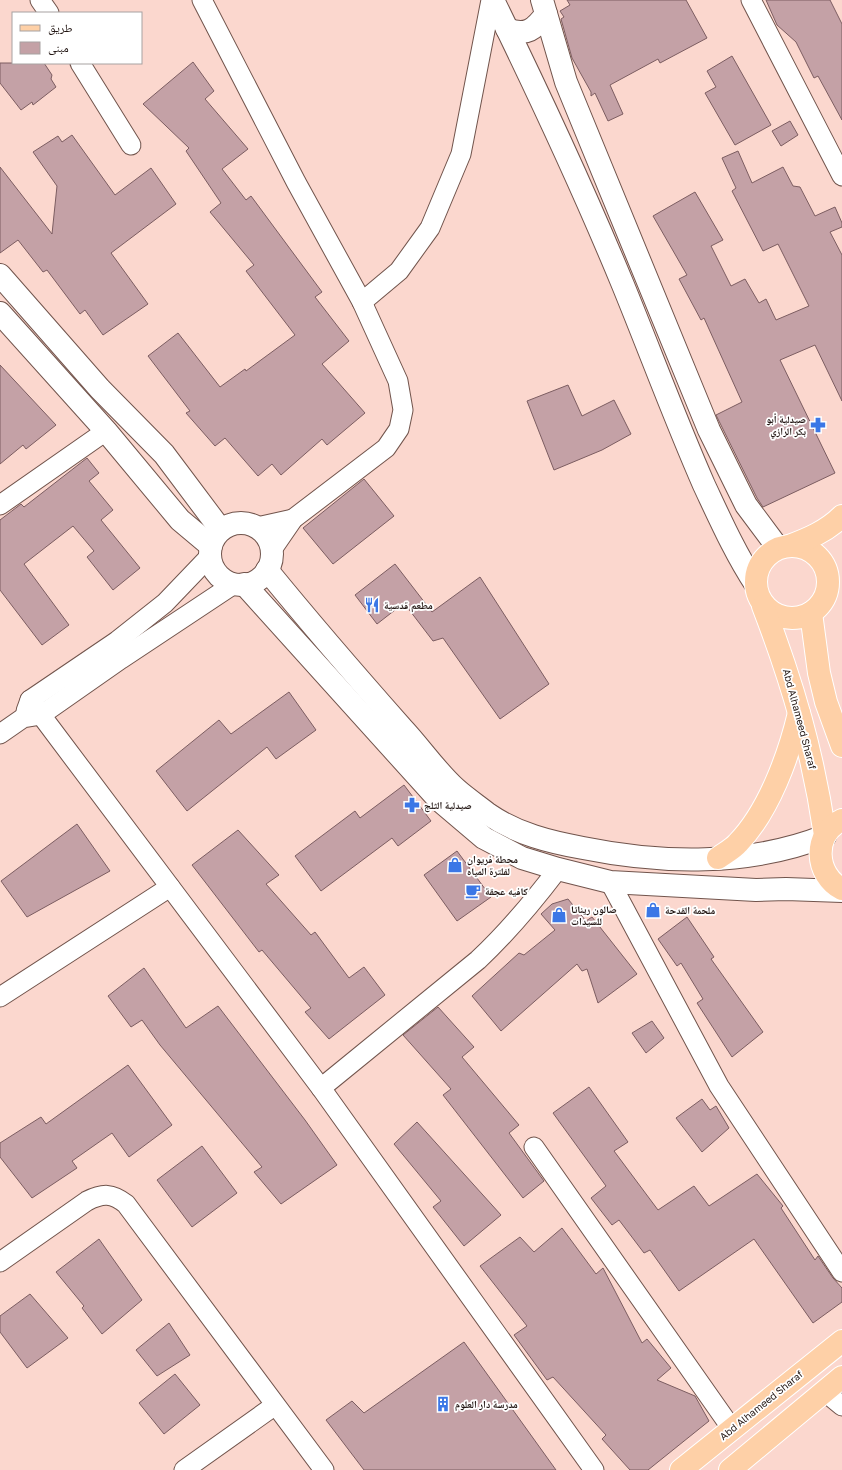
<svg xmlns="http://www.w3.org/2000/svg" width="842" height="1470" font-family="'Golos Text','Noto Naskh Arabic',sans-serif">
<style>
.building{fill:#c4a1a6;stroke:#7c5d61}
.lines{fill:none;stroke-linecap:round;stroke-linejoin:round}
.minor-casing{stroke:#71544c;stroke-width:21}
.tertiary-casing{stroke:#71544c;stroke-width:24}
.primary-casing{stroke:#fff;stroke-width:24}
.minor{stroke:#fff;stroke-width:19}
.tertiary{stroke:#fff;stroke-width:22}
.primary{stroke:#fed0a7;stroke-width:22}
.labels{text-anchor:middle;stroke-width:3.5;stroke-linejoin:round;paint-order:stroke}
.poi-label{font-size:10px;font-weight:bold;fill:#221613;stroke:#fff;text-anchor:start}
.street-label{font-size:10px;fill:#221613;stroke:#fff}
</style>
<rect width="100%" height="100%" fill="#fbd7ce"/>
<g class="building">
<polygon points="567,0 686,0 707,38 660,63 658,59 610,85 623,114 608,121 595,93 591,96 591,92 572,58 561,19 564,17 560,11 570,5"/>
<polygon points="766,0 830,0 842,24 842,120 818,76 814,78 796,42 777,25"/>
<polygon points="732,56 771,125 735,145 705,93 716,87 707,71"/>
<polygon points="193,62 214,91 205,99 248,149 222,169 246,200 251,196 322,292 315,297 349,341 322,364 365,413 327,445 322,439 281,475 272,464 258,476 225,438 215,446 186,413 190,411 148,356 178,333 220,387 245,369 246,371 295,335 246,271 254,265 210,212 221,203 186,151 189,148 143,104"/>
<polygon points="0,63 44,63 52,75 51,79 56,87 33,105 32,102 21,110 0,83"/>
<polygon points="790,121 798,135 781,146 772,131"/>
<polygon points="72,135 115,195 151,168 176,204 111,253 148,304 103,335 85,310 80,314 47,270 43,272 18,240 0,253 0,167 52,234 57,186 33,152 58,136 62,142"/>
<polygon points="738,151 752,183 783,167 793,186 800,187 815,216 835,207 842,223 842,227 830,232 842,255 842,401 815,345 780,360 835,473 763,507 757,498 716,415 742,402 704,318 701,320 679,279 687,275 653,216 695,192 723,240 711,246 731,286 745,279 759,303 766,299 776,320 809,306 778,244 763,251 732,191 736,188 722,158"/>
<polygon points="0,365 56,425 26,449 23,445 0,464"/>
<polygon points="568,385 582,416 614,400 631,434 602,450 554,470 527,401"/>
<polygon points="87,458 99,473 89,481 113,510 101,520 140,568 113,590 87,557 94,551 73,526 24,564 69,625 42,645 0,590 0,520 21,504 24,507"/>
<polygon points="364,479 394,516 333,564 303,528"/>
<polygon points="395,564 432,612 480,577 549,684 500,719 443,638 433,641 404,603 377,624 355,595"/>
<polygon points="289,692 316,730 276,759 267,747 187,811 156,771 219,720 231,734"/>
<polygon points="404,785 431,821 398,846 392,838 321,891 295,856 355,811 360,818"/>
<polygon points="77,824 110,871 27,917 1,881"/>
<polygon points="238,830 279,875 266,884 311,935 315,932 349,978 364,967 385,995 329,1039 305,1012 311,1008 262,950 259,952 192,865"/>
<polygon points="457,851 491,897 457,921 424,875"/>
<polygon points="568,899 586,921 592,917 637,974 598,1003 587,969 582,971 577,964 501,1031 472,996 519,953 524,955 555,930 541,914 552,904"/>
<polygon points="687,917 714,957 711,959 763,1032 732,1057 697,1003 703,999 681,963 677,966 658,939"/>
<polygon points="144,968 186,1028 218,1006 305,1120 337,1165 281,1204 254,1172 262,1167 160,1045 142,1020 131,1027 108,996"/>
<polygon points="438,1007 474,1047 462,1057 519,1125 509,1133 544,1181 523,1198 443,1095 451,1089 403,1035"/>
<polygon points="652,1021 664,1038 646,1053 632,1033"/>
<polygon points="128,1065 172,1125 129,1157 112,1133 72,1161 77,1168 32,1198 0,1157 0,1143 41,1117 46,1124"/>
<polygon points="589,1087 628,1142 614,1151 658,1210 694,1186 709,1206 757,1174 783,1206 781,1208 815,1260 818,1256 833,1278 842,1288 842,1302 813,1323 754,1239 679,1291 650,1250 644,1253 619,1220 612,1225 591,1198 606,1186 553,1113"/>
<polygon points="702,1099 710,1110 716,1106 729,1128 702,1152 676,1118"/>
<polygon points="417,1122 501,1215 464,1246 433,1207 441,1201 394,1144"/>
<polygon points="202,1146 237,1193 192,1227 157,1180"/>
<polygon points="562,1228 596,1274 603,1268 642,1343 647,1339 671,1368 657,1380 695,1396 709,1421 648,1470 630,1470 602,1439 606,1435 553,1377 547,1380 514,1335 527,1326 480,1266 520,1237 534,1252"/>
<polygon points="99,1239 142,1300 102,1334 82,1308 84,1306 56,1272"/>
<polygon points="30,1294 68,1338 27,1368 0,1332 0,1316"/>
<polygon points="169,1323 190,1355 157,1376 136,1350"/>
<polygon points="464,1342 556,1470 364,1470 326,1420 352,1401 364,1413"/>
<polygon points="175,1374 200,1405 164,1434 139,1403"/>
</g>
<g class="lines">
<g class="minor-casing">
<g id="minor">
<polyline points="40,0 49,13"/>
<polyline points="202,0 296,182 362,302 398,381 403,410 399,429 386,448 293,519 271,551"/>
<polyline points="751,0 842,176"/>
<polyline points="80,63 131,145"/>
<polyline points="362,302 399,271 430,228 461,154 491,0"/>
<polyline points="0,505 106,431"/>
<polyline points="257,527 293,519"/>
<polyline points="30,700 41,715 321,1088 594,1470"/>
<polyline points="26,711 30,700 117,641 165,603 210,556"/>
<polyline points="0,734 23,718 41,715 121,659 234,584"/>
<polyline points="610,882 719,1086 842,1272"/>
<polyline points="0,997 170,887"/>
<path d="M321,1088l157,-128c30,-28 55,-58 80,-91"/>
<polyline points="534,1147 732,1429"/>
<path d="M0,1262l87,-61c16,-8 25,-8 39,3l198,266"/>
<polyline points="825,1392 842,1406"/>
<polyline points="184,1470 274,1406"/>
</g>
</g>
<g class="tertiary-casing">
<g id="tertiary">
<path d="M493,0c46,94 90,188 130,285 27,66 52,134 81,200 16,34 31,68 52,100"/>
<polyline points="542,0 566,82 709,430 746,505 778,548"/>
<path d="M507,29c19,8 28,0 39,-15"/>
<polyline points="0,275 100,389 164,454 221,530"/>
<polyline points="0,313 106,431 180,520 211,546"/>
<circle cx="241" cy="554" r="31"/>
<path d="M267,570c44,54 89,106 135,158 18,19 34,43 54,61 10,9 22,17 32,25 29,20 62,28 95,34 79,16 166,18 242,-12"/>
<polyline points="244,584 438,799 484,838 522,858 558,869 610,882 756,890 786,889 842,891"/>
</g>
</g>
<g class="primary-casing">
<g id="primary">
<circle cx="792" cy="582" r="36"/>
<path d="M789,546c19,-7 38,-15 53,-30"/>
<path d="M763,606c30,78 50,147 62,229"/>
<polyline points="811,613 819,673 826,702 842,746"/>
<path d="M842,820c-30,14 -27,55 0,69"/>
<path d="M718,858c7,-5 15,-9 20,-15 31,-32 51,-88 61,-130"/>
<polyline points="681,1470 842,1341"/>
<polyline points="730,1470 842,1377"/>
</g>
</g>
<use href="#minor" class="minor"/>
<use href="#tertiary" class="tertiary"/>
<use href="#primary" class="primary"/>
</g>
<defs>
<g id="pharmacy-bare" transform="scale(1.2)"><path d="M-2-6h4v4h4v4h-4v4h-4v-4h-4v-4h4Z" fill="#3b77e6" stroke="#fff" stroke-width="2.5" paint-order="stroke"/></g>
<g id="restaurant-bare" transform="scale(1.2)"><path d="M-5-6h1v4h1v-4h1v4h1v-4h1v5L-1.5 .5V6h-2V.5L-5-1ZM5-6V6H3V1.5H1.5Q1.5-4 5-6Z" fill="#3b77e6" stroke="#fff" stroke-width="2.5" paint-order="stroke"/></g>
<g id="shop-bare" transform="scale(1.2)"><path d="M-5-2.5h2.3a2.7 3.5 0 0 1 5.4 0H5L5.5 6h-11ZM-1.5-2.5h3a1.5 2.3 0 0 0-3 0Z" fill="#3b77e6" stroke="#fff" stroke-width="2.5" paint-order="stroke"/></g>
<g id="cafe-bare" transform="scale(1.2)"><path d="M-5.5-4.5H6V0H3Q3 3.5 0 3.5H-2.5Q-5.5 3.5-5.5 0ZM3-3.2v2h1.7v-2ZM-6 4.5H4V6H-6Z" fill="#3b77e6" stroke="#fff" stroke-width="2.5" paint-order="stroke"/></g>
<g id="building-bare" transform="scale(1.2)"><path d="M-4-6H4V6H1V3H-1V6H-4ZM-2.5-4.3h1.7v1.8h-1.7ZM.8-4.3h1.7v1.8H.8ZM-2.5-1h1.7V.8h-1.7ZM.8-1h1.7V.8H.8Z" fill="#3b77e6" stroke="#fff" stroke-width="2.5" paint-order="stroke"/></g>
</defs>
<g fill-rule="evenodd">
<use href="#pharmacy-bare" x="818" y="425"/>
<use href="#restaurant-bare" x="372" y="605"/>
<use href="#pharmacy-bare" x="412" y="805"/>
<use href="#shop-bare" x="455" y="865"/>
<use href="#cafe-bare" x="473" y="891"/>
<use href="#shop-bare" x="653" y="910"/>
<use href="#shop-bare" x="559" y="915"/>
<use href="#building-bare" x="443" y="1404"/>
</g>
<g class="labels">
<g class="poi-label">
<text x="806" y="423" text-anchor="end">صيدلية أبو<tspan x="806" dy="12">بكر الرازي</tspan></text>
<text x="384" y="609">مطعم قدسية</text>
<text x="424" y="809">صيدلية الثلج</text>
<text x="467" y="863">محطة فريوان<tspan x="467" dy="12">لفلترة المياه</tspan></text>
<text x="485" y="895">كافيه عجقة</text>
<text x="571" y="913">صالون ريناتا<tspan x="571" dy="12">للسيدات</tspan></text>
<text x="665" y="914">ملحمة القدحة</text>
<text x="455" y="1408">مدرسة دار العلوم</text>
</g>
<g class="street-label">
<text transform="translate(800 719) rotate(75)" y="4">Abd Alhameed Sharaf</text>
<text transform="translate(761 1405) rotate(-39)" y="4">Abd Alhameed Sharaf</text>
</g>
</g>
<rect x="12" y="12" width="130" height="52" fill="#ffffff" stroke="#a7a2a1"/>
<rect x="20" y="25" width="20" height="6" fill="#fed0a7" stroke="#a7a2a1"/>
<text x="48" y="32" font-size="12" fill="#221613">طريق</text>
<rect x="20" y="42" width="20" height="12" fill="#c4a1a6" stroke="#a7a2a1"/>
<text x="48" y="52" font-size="12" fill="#221613">مبنى</text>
</svg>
